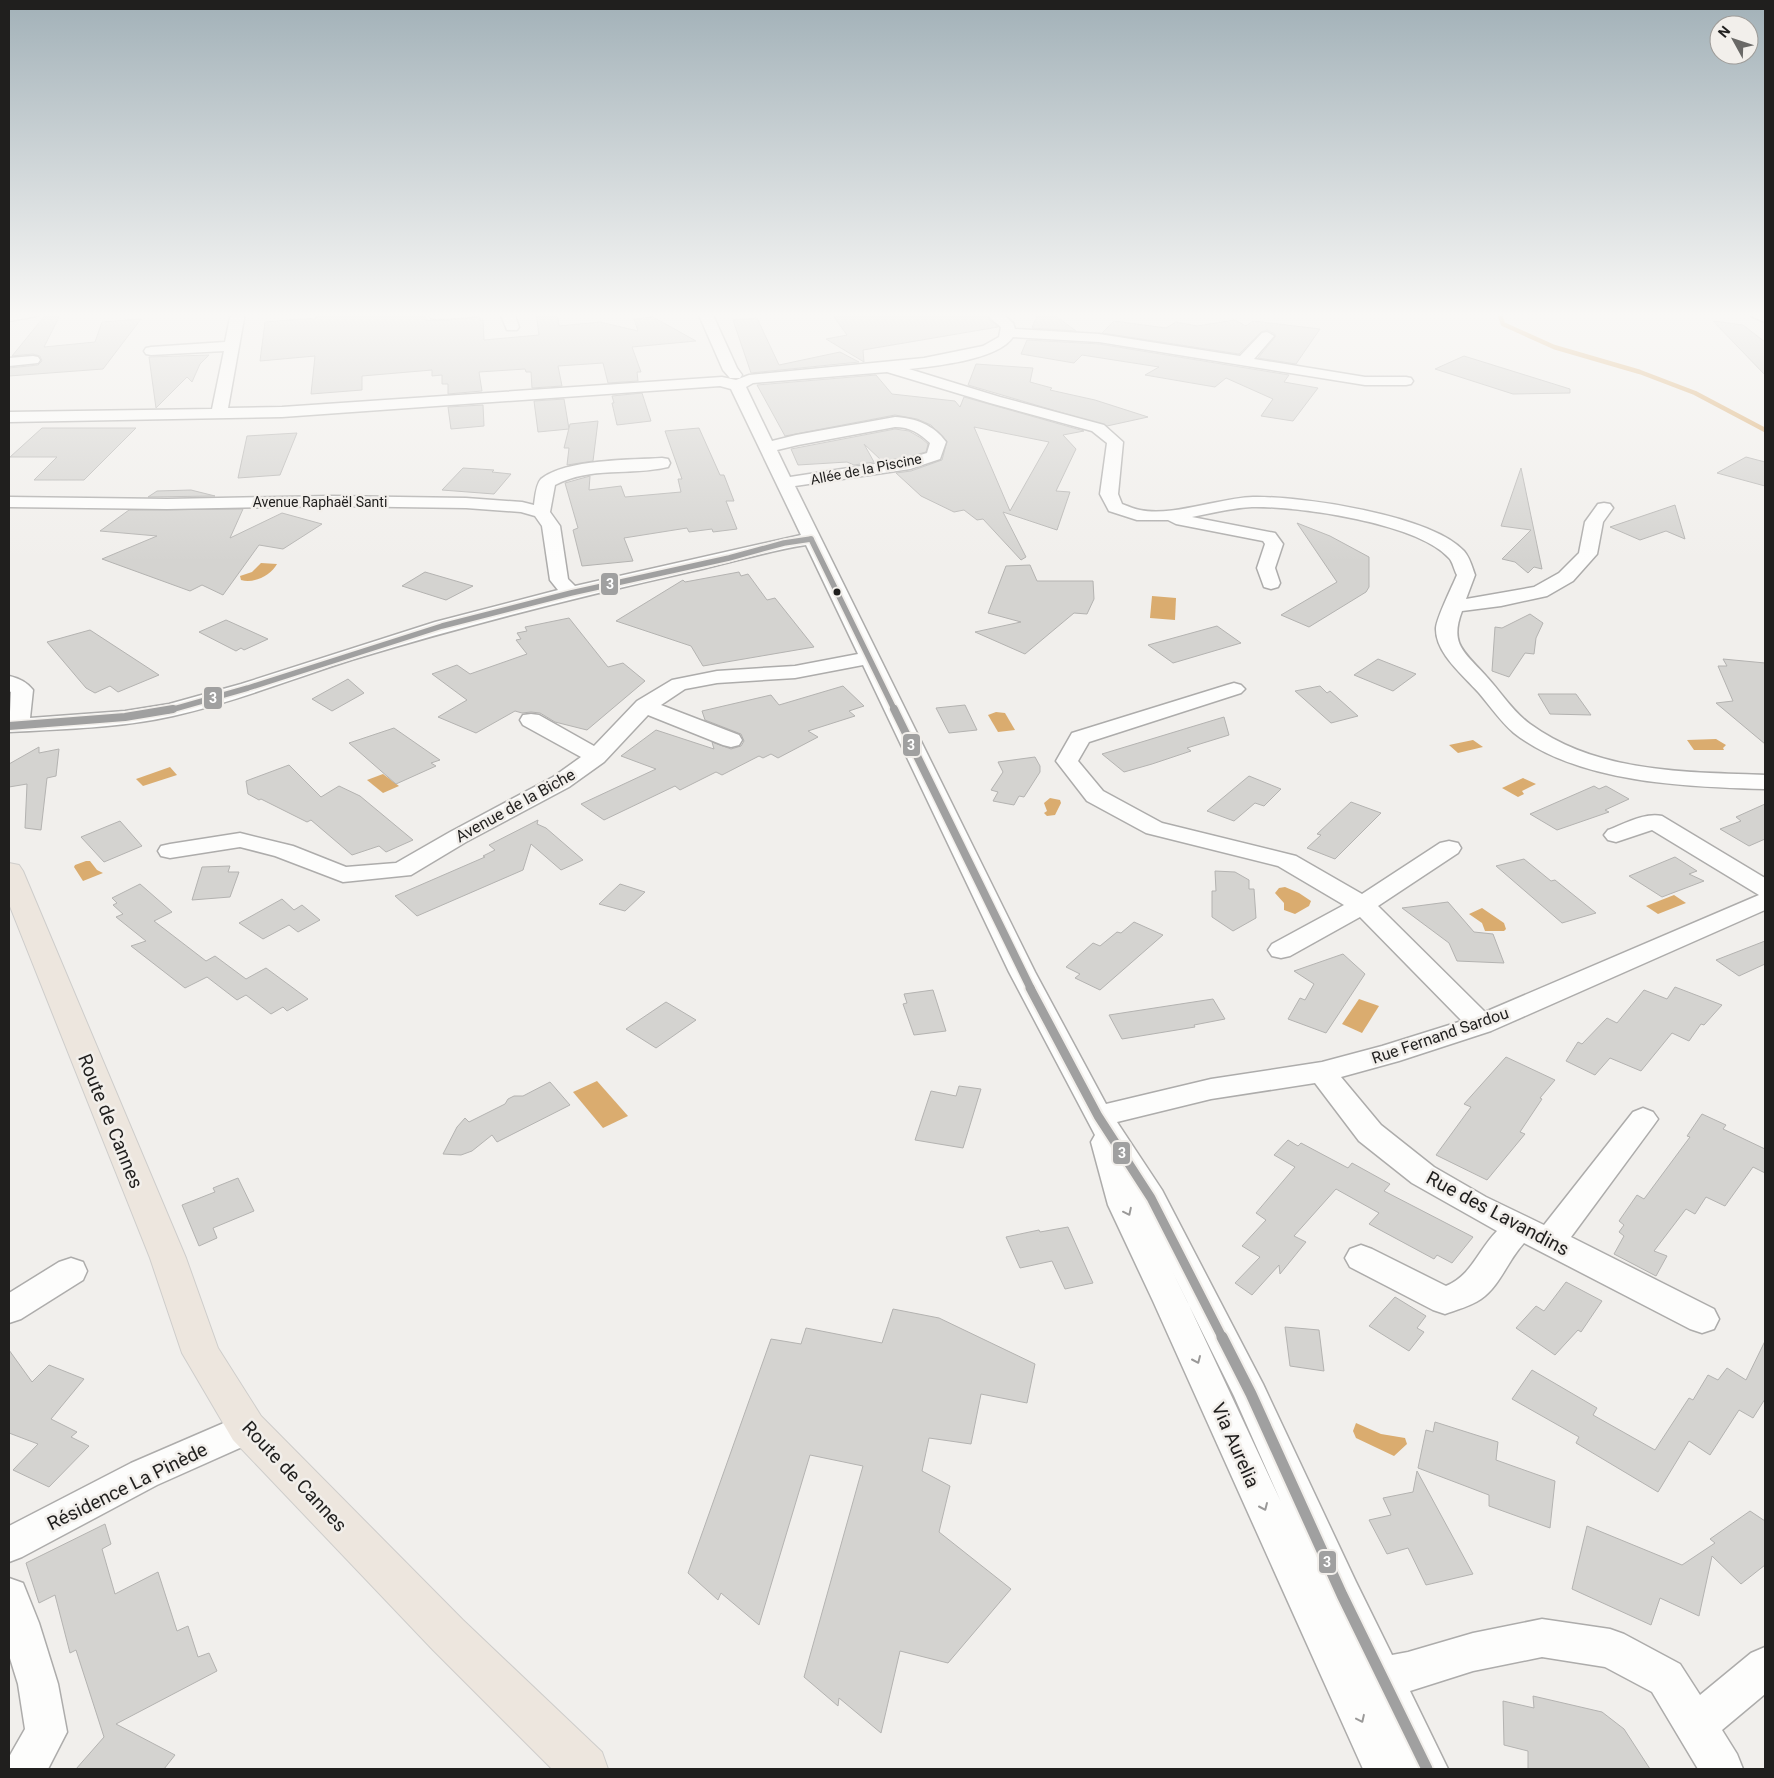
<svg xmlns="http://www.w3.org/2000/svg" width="1774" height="1778" font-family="Roboto,sans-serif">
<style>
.water{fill:#daac6f}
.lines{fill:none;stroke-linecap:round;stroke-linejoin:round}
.stream{stroke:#daac6f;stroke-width:4.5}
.building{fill:#d4d3d0;stroke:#b4b3b1;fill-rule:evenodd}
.street-casing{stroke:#adacab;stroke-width:3}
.primary-casing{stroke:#cecdcb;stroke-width:2}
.street{fill:#fdfdfc;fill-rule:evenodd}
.primary{fill:#ede6de;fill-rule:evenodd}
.bus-1-far3-casing{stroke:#f2efeb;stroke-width:9}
.bus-1-far2-casing{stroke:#f2efeb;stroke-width:11}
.bus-1-far1-casing{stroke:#f2efeb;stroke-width:13}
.bus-1-casing{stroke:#f2efeb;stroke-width:15}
.bus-1-far3{stroke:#a0a0a0;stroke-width:5.5}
.bus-1-far2{stroke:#a0a0a0;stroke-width:8}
.bus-1-far1{stroke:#a0a0a0;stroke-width:9}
.bus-1{stroke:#a0a0a0;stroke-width:11}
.oneway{stroke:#9a9998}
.bus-dot{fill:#201f1e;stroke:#f2efeb;stroke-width:2}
.labels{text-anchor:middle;stroke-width:5;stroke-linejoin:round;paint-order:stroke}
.far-street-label{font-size:14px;fill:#201f1e;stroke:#f2efeb}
.street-label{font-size:16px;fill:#201f1e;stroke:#f2efeb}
.near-street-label{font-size:19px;fill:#201f1e;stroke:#f2efeb}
.line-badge{stroke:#f2efeb;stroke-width:2}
.badge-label{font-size:14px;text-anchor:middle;font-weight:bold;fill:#fff}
</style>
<rect width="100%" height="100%" fill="#f1efec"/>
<g class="water">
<path d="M261,563l16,1c-6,11 -23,20 -36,16l-1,-4 12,-4z"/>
<polygon points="1152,596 1176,598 1175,620 1150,618"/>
<polygon points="996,712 1005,713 1015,730 998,732 988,715"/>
<polygon points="1716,739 1726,745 1723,748 1724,750 1694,750 1687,740"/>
<polygon points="1473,740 1483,747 1458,753 1449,745"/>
<polygon points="170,767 177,775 143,786 136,779"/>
<polygon points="383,774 399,786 383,793 367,780"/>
<polygon points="1523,778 1536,784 1522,791 1524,794 1518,797 1502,788"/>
<polygon points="1050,798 1060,800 1061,803 1055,815 1047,816 1044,813 1047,811 1044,803"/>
<polygon points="86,861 90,861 97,870 103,873 83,881 74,867 75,865"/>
<polygon points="1285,887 1299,893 1311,901 1309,906 1295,914 1284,910 1284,903 1275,893 1279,888"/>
<polygon points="1674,895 1686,903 1658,914 1646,906"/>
<polygon points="1482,908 1504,923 1506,929 1504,931 1485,931 1482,923 1469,914"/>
<polygon points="1359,999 1379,1006 1362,1033 1342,1024"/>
<polygon points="597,1081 628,1116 603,1128 573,1092"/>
<polygon points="1356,1423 1381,1434 1405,1438 1407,1444 1394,1456 1356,1438 1353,1431"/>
</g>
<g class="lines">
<polyline class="stream" points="1499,313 1503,324 1554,347 1640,372 1695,393 1765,430"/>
</g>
<g class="building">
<polygon points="47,313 61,313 44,347 95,342 102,322 141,319 103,369 9,376 9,368 38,365 42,361 40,356 33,354 12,356"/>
<polygon points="316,313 425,313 425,320 436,321 480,317 480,321 483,320 484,340 539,335 536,313 557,313 559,326 600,322 638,331 634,319 653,317 696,341 632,347 641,372 637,372 638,381 608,383 603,363 558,366 562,386 532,388 531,372 526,372 525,369 479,372 482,391 448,394 448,384 442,384 442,375 432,376 432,370 362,376 362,390 311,394 315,356 260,361 265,322 316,318"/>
<polygon points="831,313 982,313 998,327 863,350 864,362 826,339 847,335"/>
<polygon points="1038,313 1053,314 1076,331 1032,328"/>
<polygon points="757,318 779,365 840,352 859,362 751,373 733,320"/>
<polygon points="1235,320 1246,326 1253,321 1320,329 1296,364 1258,358 1275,337 1275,334 1267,330 1261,332 1239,354 1102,333 1114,321 1166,328 1176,322 1197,326"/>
<polygon points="1713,321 1743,325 1765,342 1765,375"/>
<polygon points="1027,340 1099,344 1289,375 1284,382 1318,388 1293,421 1261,416 1273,399 1226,378 1215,387 1145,375 1159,367 1082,355 1074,363 1021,354"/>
<polygon points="209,355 200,364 192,382 187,377 156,408 149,357"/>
<polygon points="1464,356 1570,389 1570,393 1513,394 1435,369"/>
<polygon points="976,364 1033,368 1030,382 1052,388 1050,390 1095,400 1148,417 1107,426 968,385"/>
<path d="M876,375l16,19 63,7 5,6 4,-10 120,34 -21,4 13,14 -20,42 14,1 -13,38 -54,-18 23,45 -5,3 -38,-41 -6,1 -13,-10 -10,2 -33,-16 -25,-23 15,-2 31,-11 5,-19 -16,-16 -14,-6 -22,-4 -110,21 -28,-51zM974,427l75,15 -39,69z"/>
<polygon points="642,393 651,421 617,425 612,403 614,403 612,396"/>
<polygon points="564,399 569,429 538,432 534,401"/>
<polygon points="483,405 484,426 451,429 448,407"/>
<polygon points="598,421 593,461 567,465 569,448 564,448 570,424"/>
<polygon points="42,428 136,428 84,480 34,480 57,457 10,457"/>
<polygon points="699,428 720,475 724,475 734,501 726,501 737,529 713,532 712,529 689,532 687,528 624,538 633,561 582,566 573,530 578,528 565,483 590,476 589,490 621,486 625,497 681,492 678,479 682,479 665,431"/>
<polygon points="895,429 909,431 921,438 928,444 926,452 907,457 882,461 864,444 874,462 854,465 847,462 798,465 791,449"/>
<polygon points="297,433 280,475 238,478 247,436"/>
<polygon points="1746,457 1765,462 1765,486 1717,473"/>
<polygon points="463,468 494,470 492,472 511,474 494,494 442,490"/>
<polygon points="1521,468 1542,569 1534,567 1528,573 1515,562 1502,559 1531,530 1501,526"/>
<polygon points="191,490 215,496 148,497 157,491"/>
<polygon points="1675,505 1685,539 1666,531 1640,540 1610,527"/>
<polygon points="243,509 230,538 282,513 322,524 283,549 259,545 223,595 202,585 190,591 102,559 157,536 100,531 129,510"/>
<polygon points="1297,523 1330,536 1369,557 1369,587 1366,592 1309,627 1281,615 1337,582"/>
<polygon points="1030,565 1037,581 1093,581 1094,599 1087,614 1074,613 1025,654 975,632 1021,622 988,613 1006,566"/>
<polygon points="425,572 473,586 446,600 402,586"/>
<polygon points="739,572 741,576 748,574 767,600 775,598 814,647 703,666 691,646 616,621 683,580 685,582"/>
<polygon points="1530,614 1543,623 1536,638 1534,654 1525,653 1509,677 1492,671 1495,627 1502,628"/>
<polygon points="569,618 608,667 623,663 645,681 587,730 555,722 540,713 531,712 522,713 515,711 476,733 438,717 467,700 432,674 457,665 470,674 527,654 516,640 521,639 517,633 527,631 525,627"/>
<polygon points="226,620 268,639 244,650 241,648 236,651 199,632"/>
<polygon points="1217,626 1241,643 1173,663 1148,645"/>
<polygon points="90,630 159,675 118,692 110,686 95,693 86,688 47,642"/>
<polygon points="1378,659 1416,674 1393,691 1354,675"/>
<polygon points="1723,659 1765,663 1765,744 1716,703 1733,701 1718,666 1727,666"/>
<polygon points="348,679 364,693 332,711 312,699"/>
<polygon points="843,686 864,706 849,711 855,716 808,731 818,737 778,758 771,754 763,758 759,756 722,775 716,772 680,790 675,786 604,820 581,804 656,769 621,756 656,730 714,749 712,742 731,749 741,746 744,741 741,734 705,720 702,711 771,695 779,705"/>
<polygon points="1320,686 1327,693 1330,691 1358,716 1331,723 1295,691"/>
<polygon points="1538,694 1576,694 1591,715 1550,714"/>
<polygon points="965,705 977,730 949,733 936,708"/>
<polygon points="1224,717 1229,735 1187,748 1191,751 1152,764 1124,772 1102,754"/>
<polygon points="394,728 440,760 431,763 436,766 396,784 349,743"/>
<polygon points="39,747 39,753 59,749 56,776 47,778 41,830 25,828 27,784 9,787 9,764"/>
<polygon points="1035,757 1040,766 1040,772 1024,797 1019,796 1014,805 993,801 998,792 991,790 1003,772 998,762"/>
<polygon points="289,765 321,797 339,786 360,796 413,840 386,852 379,846 352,855 311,820 307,822 261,799 259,800 248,794 246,781"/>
<polygon points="1249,776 1281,789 1264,806 1255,803 1234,821 1207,811"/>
<polygon points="1594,786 1599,789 1606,786 1629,799 1605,810 1609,812 1557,830 1530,814"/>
<polygon points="1351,802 1381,813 1335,859 1307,848 1321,835 1317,834"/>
<polygon points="1765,804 1765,839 1749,846 1720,829 1741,821 1736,817"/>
<polygon points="538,820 537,824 546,828 583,860 561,870 531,844 523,870 417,916 395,896 485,857 483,856 495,850 489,845"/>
<polygon points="120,821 142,846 104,862 81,837"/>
<polygon points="1675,857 1697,871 1689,874 1704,881 1662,897 1629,876"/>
<polygon points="1524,859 1551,881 1555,880 1596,913 1562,923 1496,866"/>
<polygon points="230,866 228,872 239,872 230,897 192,900 202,867"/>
<polygon points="1215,871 1235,872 1249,880 1249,889 1254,889 1256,918 1233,931 1212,917 1212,891 1216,891"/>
<polygon points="140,884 172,912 154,921 206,961 215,956 246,979 266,968 308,999 287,1011 283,1007 271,1014 246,995 237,1000 207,977 185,988 131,946 146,941 116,917 123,914 113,905 117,903 112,898"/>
<polygon points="620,884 645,892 625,911 599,904"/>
<polygon points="282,899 294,910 302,905 320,920 298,932 289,925 263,939 239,923"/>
<polygon points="1448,902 1474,932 1493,934 1504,963 1457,961 1449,943 1402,908"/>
<polygon points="1134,922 1163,935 1100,990 1075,978 1080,974 1066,967 1093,943 1100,946 1117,932 1121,933"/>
<polygon points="1765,941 1765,964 1739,976 1716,960"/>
<polygon points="1343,954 1365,974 1326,1033 1288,1019 1300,998 1305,1000 1314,984 1294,971"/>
<polygon points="1675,987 1722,1005 1704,1025 1701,1024 1689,1041 1672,1033 1641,1071 1610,1058 1595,1075 1566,1061 1578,1042 1582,1044 1607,1018 1617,1023 1644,990 1667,999"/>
<polygon points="933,990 946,1031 914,1035 903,1004 907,1003 904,994"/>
<polygon points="1213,999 1225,1019 1194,1025 1195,1027 1122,1039 1109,1015"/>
<polygon points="666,1002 696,1020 656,1048 626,1029"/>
<polygon points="1506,1057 1555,1080 1540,1098 1542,1099 1520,1132 1525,1134 1487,1180 1436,1155 1471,1107 1464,1104"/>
<polygon points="550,1082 570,1105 497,1142 492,1135 472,1151 461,1155 443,1154 457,1127 465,1118 469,1122 505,1104 508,1099 514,1096 523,1096"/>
<polygon points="959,1086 981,1089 963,1148 915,1140 931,1091 956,1096"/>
<polygon points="1702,1114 1726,1125 1723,1129 1765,1149 1765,1173 1753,1167 1725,1206 1706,1197 1695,1214 1686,1209 1654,1251 1667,1256 1656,1276 1614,1254 1624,1236 1619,1232 1624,1225 1619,1221 1637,1195 1644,1199 1690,1137 1687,1136"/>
<polygon points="1288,1140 1298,1146 1301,1143 1348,1168 1352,1163 1390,1184 1384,1191 1473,1237 1452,1263 1437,1255 1434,1259 1369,1224 1379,1213 1336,1189 1294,1236 1306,1242 1280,1274 1279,1265 1252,1295 1235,1283 1260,1257 1242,1246 1266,1220 1256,1213 1295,1167 1274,1155"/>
<polygon points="238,1178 254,1211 213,1228 217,1238 199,1246 182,1205 215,1192 213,1188"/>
<polygon points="1068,1227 1093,1283 1065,1289 1052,1261 1020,1268 1006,1237 1039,1230 1040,1232"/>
<polygon points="1566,1282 1602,1301 1581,1332 1578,1330 1555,1355 1516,1328 1536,1306 1544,1311"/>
<polygon points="1395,1297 1426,1316 1417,1328 1424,1332 1409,1351 1369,1326"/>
<polygon points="893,1309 939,1318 1035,1364 1027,1403 981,1394 971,1444 929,1438 922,1471 950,1486 939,1532 1011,1589 948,1663 900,1651 881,1733 839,1698 838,1706 804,1677 863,1466 810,1455 759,1625 721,1593 718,1600 688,1573 771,1339 801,1344 806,1328 882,1343"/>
<polygon points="1285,1327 1319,1330 1324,1371 1290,1366"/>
<polygon points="1765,1341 1765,1399 1753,1418 1739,1410 1710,1455 1689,1441 1658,1492 1576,1443 1579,1437 1512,1399 1532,1370 1597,1408 1593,1415 1655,1450 1689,1398 1693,1400 1708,1375 1718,1380 1727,1368 1746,1380"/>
<polygon points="9,1350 32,1382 49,1365 84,1379 51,1419 77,1432 71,1437 89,1446 49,1487 13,1470 38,1444 9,1433"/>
<polygon points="1435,1422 1498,1442 1496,1460 1555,1481 1550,1528 1489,1506 1489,1495 1418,1468 1426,1430 1433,1432"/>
<polygon points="1417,1471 1473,1574 1426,1585 1408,1548 1387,1554 1369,1520 1391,1515 1383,1498 1413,1492"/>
<polygon points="1750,1511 1765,1521 1765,1565 1741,1584 1712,1556 1699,1616 1660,1598 1651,1625 1572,1589 1587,1526 1682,1565 1715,1543 1710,1539"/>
<polygon points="105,1524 111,1544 102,1549 115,1594 158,1572 177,1631 188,1626 198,1657 209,1653 217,1671 116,1724 175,1755 164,1769 76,1769 104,1737 76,1650 70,1653 55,1595 39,1603 26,1563"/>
<polygon points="1533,1696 1602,1712 1624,1729 1650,1769 1528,1769 1528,1751 1504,1745 1503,1701 1534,1708"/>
</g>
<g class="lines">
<g class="street-casing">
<g id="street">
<polygon points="9,313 39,313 37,316 9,321"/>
<path d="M231,313h14l-17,95 54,-1 440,-30 14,3 13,-5 175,-17 59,-12 16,-9 2,-10 -17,-14h17l12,10 2,6 84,5 141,22 22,-23 5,-1 7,4 -20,23 111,18h41l5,1 2,3 -2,3 -5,1h-41l-266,-43 -86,-5c-15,23 -78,29 -104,32l91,28 104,28 19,17 -5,52 4,10c6,2 12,5 18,6 32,7 79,-12 113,-13 48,-1 178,18 211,54 6,7 8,16 11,24l-9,24 68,-12 25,-14 20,-20 6,-31 13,-18 6,-1 6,1 3,4 -10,14 -6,32 -24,27 -26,15 -46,10 -39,5c-13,34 3,41 24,65 14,15 27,36 44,48 67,49 155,48 235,51v14c-78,-2 -187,-6 -251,-56 -13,-11 -24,-27 -35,-40 -16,-18 -44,-40 -43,-65 1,-11 16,-41 21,-53 -3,-5 -4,-13 -8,-17 -31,-35 -151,-52 -197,-51 -20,1 -40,6 -60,10l83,16 8,11 -8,24 5,15 -2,4 -7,2 -7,-2 -7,-19 8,-24 -2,-3 -87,-17 -8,-4h-31l-28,-9 -9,-17 7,-51 -15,-12 -102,-28 -103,-31 -134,11 -7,4 26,54 24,-6 99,-18c20,1 39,8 51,25l-6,17 -30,10 -115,17 240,486 71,132 105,-25 111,-17 60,-16 80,-25 -102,-104 -70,39 -9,2 -9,-2 -4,-6 4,-6 72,-39 -66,-39 -132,-33 -59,-32 -31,-40 16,-28 155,-48 7,-2 7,2 4,4 -4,4 -152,49 -11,19 25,30 59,32 134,33 66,38 78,-51 9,-2 9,2 3,5 -3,5 -80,53 107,106 274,-117 -107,-65 -36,12 -8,-2 -4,-5 4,-5c16,-6 37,-18 54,-14l103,62v32l-274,121 -92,30 -58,16 40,48 53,42 52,30 58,28 89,-113 10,-4 10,4 5,7 -5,7 -82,111 143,72 5,10 -5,10 -12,4 -12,-4 -166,-86c-16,17 -24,43 -43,56 -10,7 -25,11 -36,15l-12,-4 -83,-43 -5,-9 5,-9 11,-4 11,4 74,37c26,-11 32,-36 51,-55l-85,-48 -53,-42 -44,-58 -104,16 -94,23 45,68 101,194 93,198 36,73 16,-3 65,-19 69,-14 68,10 14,5 56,30 20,31 51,-42 14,-6v47l-43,36 15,24 6,15h-45l-46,-77 -47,-25 -63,-10 -69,14 -63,20 38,78h-85l-210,-468 -45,-96 -17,-63 4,-7 -86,-163 -146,-307 -68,13 -78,5 -32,6 -24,16 78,30 3,5 -3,5 -8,2 -8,-2 -75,-30 -44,47 -35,25 -103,55 -55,33 -68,7 -68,-26 -35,-9 -70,11 -9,-2 -3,-5 3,-5 9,-2 70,-11 53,13 53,21 50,-4 54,-31 103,-55 28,-20 -58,-32 -3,-5 3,-5 8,-1 8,1 55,31 43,-45 35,-21 45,-9 78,-5 63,-12 -52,-109c-40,6 -78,19 -117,27 -111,25 -222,53 -331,86 -62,19 -122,44 -185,58 -53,12 -110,13 -164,16l2,-40 -2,-1v-15c9,2 18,6 24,14l-3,28 95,-7 44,-7 72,-20 194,-62 123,-32 -8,-10 -8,-54 -7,-10 -14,-4 -55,-4 -135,-2 -164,3 -158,-2v-10l158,2 164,-3 135,2 56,4 12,3c1,-7 2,-21 7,-26 24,-20 91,-19 121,-21l6,1 2,4 -2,4c-38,9 -77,-1 -113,18l-5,27 10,14 8,53 7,7 226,-51 -70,-146 -11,-3 -438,31 -273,5v-10l203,-3 12,-58 -73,4 -5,-1 -2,-3 2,-3 5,-1 74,-5zM895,427c15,0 24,6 35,16l-3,10 -20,6 -117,18 -13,-27 21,-5zM1172,1271l62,125 47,106 -94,-201z"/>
<polygon points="431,313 478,313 471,317 436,319 431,318 429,315"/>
<polygon points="500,313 514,313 519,327 517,330 507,330"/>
<polygon points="698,313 712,313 737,368 742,375 740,378 730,378 723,370"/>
<polygon points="1749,313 1765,313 1765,322 1751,316"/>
<polygon points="33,356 38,357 40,360 38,363 9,366 9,358"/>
<polygon points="71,1258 83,1262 87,1271 83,1280 21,1319 9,1323 9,1293 59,1262"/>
<polygon points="247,1413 260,1417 265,1428 260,1439 157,1485 22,1557 9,1562 9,1526 131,1463"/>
<polygon points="9,1578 23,1583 39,1623 58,1684 67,1732 48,1769 9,1769 9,1757 25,1729 18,1684 9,1655"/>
</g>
</g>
<g class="primary-casing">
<polygon id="primary" points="9,863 19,865 23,871 186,1258 218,1348 261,1416 463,1620 602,1752 608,1769 552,1769 433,1650 233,1440 182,1353 150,1258 9,904"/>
</g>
<use href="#street" class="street"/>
<use href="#primary" class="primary"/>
<g class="bus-1-far3-casing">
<g id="bus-1-far3">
<polyline points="811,539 895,711"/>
<polyline points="167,711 248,688 442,626 571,593 729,558 784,543 811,539"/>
</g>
</g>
<g class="bus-1-far2-casing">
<g id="bus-1-far2">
<polyline points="894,709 1031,989"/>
<polyline points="9,726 125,717 173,709"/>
</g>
</g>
<g class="bus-1-far1-casing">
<polyline id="bus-1-far1" points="1030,988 1098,1116 1151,1198 1223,1339"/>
</g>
<g class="bus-1-casing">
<polyline id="bus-1" points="1222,1337 1251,1394 1342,1595 1427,1769"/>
</g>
<use href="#bus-1-far3" class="bus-1-far3"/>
<use href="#bus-1-far2" class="bus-1-far2"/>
<use href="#bus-1-far1" class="bus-1-far1"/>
<use href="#bus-1" class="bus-1"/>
</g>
<defs><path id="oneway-chevron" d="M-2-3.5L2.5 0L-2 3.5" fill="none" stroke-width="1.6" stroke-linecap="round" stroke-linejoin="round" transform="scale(1.25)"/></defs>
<g class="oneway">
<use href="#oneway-chevron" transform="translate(1128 1212) rotate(64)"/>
<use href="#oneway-chevron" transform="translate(1197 1360) rotate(66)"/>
<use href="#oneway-chevron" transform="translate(1264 1507) rotate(66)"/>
<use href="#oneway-chevron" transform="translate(1361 1719) rotate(65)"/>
</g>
<linearGradient id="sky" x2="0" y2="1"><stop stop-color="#a2b1b8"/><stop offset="0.56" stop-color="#f9f8f6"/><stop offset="1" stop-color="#f9f8f6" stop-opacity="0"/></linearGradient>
<rect width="1774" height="562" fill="url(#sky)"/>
<circle class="bus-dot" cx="837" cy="592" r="4.5"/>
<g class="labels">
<g class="far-street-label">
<text transform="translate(866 469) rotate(-11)" y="5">Allée de la Piscine</text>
<text x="320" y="507">Avenue Raphaël Santi</text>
</g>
<g class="street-label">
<text transform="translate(515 805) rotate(-29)" y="6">Avenue de la Biche</text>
<text transform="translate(1440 1035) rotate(-19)" y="6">Rue Fernand Sardou</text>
</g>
<g class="near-street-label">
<text transform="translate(111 1121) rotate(68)" y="7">Route de Cannes</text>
<text transform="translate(1498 1213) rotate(28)" y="7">Rue des Lavandins</text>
<text transform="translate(1236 1445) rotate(66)" y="7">Via Aurelia</text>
<text transform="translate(295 1476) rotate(47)" y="7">Route de Cannes</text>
<text transform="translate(127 1486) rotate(-26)" y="7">Résidence La Pinède</text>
</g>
</g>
<g class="line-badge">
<rect x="600" y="572" width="19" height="24" rx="5" fill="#a0a0a0"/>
<rect x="203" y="686" width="20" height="24" rx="5" fill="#a0a0a0"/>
<rect x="902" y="733" width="19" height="24" rx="5" fill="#a0a0a0"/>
<rect x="1112" y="1141" width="19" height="24" rx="5" fill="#a0a0a0"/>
<rect x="1318" y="1550" width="19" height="24" rx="5" fill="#a0a0a0"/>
</g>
<g class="badge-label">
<text x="610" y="589">3</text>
<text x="213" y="703">3</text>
<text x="911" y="750">3</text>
<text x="1122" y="1158">3</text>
<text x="1327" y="1567">3</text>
</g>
<rect width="1774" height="1778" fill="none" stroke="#201f1e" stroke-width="20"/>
<g transform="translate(1734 40) rotate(310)"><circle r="24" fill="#f2efeb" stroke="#9e9c99"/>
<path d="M0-4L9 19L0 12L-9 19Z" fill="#696866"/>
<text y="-8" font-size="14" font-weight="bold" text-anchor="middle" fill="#201f1e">N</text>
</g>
</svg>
